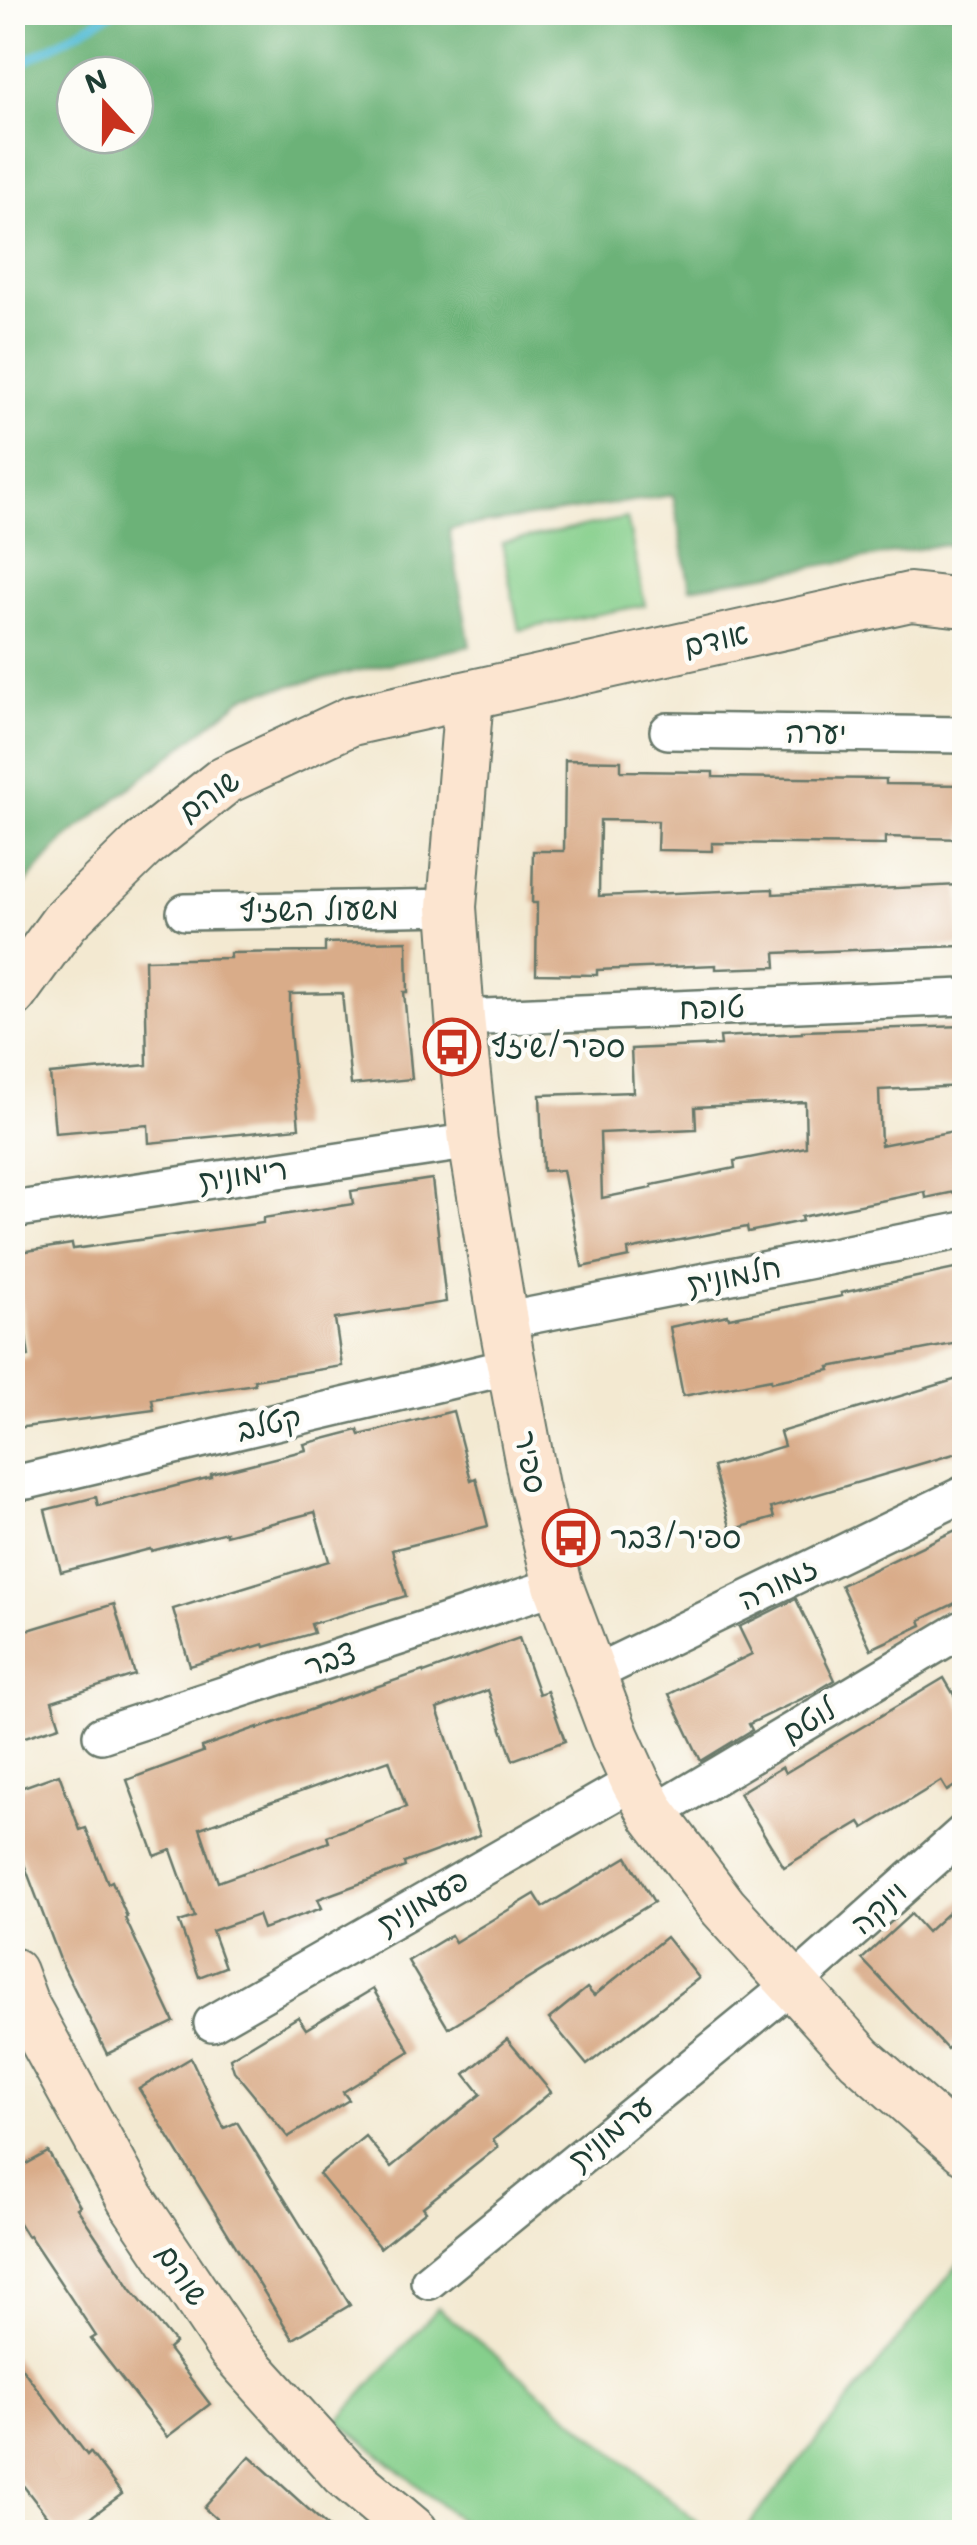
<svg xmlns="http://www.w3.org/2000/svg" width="977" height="2545" font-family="Mali,'Playpen Sans Hebrew',sans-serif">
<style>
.green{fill:#86cf8c;stroke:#528660;stroke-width:2.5}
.forest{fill:#6cb278;stroke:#467856;stroke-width:2.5;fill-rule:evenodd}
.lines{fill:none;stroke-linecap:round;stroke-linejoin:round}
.stream{stroke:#59bed7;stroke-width:9}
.building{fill:#d9ac89;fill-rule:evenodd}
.street-casing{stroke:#69796b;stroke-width:40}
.secondary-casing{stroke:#69796b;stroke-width:52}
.street{stroke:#fff;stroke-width:35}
.secondary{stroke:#fce5d0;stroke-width:48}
.labels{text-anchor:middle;stroke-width:9;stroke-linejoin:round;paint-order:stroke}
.street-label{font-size:30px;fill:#1f3d34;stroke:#fdfcf7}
.poi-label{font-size:30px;fill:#1f3d34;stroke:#fdfcf7;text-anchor:start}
</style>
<rect width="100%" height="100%" fill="#fdfcf7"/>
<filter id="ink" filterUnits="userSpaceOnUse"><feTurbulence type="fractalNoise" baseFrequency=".01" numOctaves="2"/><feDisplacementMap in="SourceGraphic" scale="20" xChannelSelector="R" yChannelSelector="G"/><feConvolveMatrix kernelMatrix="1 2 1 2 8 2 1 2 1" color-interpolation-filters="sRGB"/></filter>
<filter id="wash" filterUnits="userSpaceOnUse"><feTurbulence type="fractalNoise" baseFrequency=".0048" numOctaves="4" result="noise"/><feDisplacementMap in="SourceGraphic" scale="40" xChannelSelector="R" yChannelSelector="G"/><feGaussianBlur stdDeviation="2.25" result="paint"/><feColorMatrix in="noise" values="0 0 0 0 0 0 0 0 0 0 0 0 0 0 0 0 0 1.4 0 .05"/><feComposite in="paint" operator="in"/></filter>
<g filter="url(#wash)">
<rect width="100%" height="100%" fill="#f3e9d1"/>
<g class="green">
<polygon points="627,518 645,605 519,630 502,543"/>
<polygon points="964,2257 964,2521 956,2532 743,2532"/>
<polygon points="438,2308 710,2532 475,2532 338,2421"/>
</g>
<path class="forest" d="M13,12l951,1v531l-29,2 -245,42 -17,-93 -224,34 21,117 -223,49 -183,145 -51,58zM75,75h60v60h-60z"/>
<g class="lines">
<polyline class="stream" points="12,69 113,12"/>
</g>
<g id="blocks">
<g class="building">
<polygon points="565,760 621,761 621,771 713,772 713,777 886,779 886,784 964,785 964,839 885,837 885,845 712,843 712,851 657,850 658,821 600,820 599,896 773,889 773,894 959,885 961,946 775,953 776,967 716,969 716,965 597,970 597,975 536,974 537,903 532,903 533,851 564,851"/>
<polygon points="407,941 408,992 404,992 412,1079 351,1085 342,993 290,994 290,1030 299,1128 149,1143 148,1125 55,1133 50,1074 147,1065 145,960 230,958 230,953 325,952 325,943"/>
<path d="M964,1026v60l-85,4 2,55 83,-16v61l-38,8 -1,-6 -124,25 1,4 -54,11 -1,-5 -119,23 1,7 -47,10 -19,-97 -20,1 -3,-76 93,-3 -2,-43 90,-4 -1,-8 82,-4v-2zM805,1102l1,45 -72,14 1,7 -83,17v3l-50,10 -2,-65 96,-4 -1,-22z"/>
<polygon points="432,1179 446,1302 335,1319 342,1366 254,1380 255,1384 152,1399 154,1410 16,1428 12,1404 12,1359 29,1357 14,1253 72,1244 73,1249 263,1223 263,1218 353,1204 351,1191"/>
<polygon points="964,1267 964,1342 829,1367 830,1370 771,1382 771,1379 683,1396 670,1327 728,1315 729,1318 842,1296 841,1293"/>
<polygon points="964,1377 964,1451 771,1508 774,1518 731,1530 713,1467 784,1446 780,1432"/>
<polygon points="453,1411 471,1480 476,1478 488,1526 392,1550 406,1596 311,1624 314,1633 265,1647 264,1644 190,1666 173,1609 329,1561 315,1512 226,1535 226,1532 151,1551 150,1549 61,1572 45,1510 96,1497 98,1506 211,1477 211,1474 306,1450 304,1444 358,1430 360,1435"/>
<polygon points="964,1526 964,1599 920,1620 922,1625 871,1649 841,1585"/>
<polygon points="796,1599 835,1680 812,1694 749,1724 752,1730 701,1761 669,1694 752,1654 739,1627"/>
<polygon points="114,1604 135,1675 52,1701 60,1726 12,1741 12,1635"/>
<path d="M519,1638l20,56 8,-3 18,50 -52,19 -25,-70 -51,19 43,126 -76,28 1,4 -87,32 4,9 -59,21 -5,-14 -46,16 13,36 -26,10 -20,-55 16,-5 -24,-67 -16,6 -28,-76 76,-28 -1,-5 56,-20v2l79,-29 86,-29 1,2zM389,1760l17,47 -79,29 2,6 -111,40 -18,-54z"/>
<polygon points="944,1678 964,1712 964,1780 947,1791 941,1781 864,1828 860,1822 784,1867 739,1793 782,1767 785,1773"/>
<polygon points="59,1774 80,1830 86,1828 108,1883 112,1881 127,1917 125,1918 174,2022 107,2054 61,1962 12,1832 12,1791"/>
<polygon points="627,1857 654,1902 448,2028 408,1961 451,1935 455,1942 535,1894 543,1907"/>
<polygon points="964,1898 964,2033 947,2049 862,1959 911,1914 927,1932"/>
<polygon points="666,1937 699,1978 587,2065 549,2019 587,1988 594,1996"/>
<polygon points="373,1989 410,2051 343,2092 349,2100 288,2137 234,2071 230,2058 298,2017 306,2029"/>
<polygon points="507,2039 551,2092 493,2140 498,2147 423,2207 426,2211 380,2248 319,2174 365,2136 391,2167 481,2094 465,2074"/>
<polygon points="191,2058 224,2128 237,2122 350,2305 293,2339 139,2089"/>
<polygon points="48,2152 80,2206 77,2208 131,2289 175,2343 168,2349 210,2404 167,2437 91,2339 96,2336 29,2235 27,2236 12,2212 12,2172"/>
<polygon points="12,2355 87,2455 90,2452 122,2494 71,2532 59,2532 12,2471"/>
<polygon points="250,2456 307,2508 334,2532 231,2532 204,2508"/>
</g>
</g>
</g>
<g filter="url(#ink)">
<use href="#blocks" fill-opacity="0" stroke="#69796b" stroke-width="2.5"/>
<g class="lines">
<g class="street-casing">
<g id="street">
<polyline points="668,731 964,735"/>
<polyline points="185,912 452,907"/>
<polyline points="460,1018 964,997"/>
<polyline points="12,1210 473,1141"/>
<polyline points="503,1321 964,1230"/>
<polyline points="27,1481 512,1366"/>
<polyline points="591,1675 964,1494"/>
<polyline points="101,1735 558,1585"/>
<polyline points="653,1814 964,1628"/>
<polyline points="212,2023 635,1781"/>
<polyline points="429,2281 793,1984 964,1832"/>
</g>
</g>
<g class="secondary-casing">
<g id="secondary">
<polyline points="469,696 452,907 460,1018 473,1141 503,1321 534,1486 558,1585 615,1737 635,1781 653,1814 723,1907 860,2058 964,2149"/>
<polyline points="12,994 65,921 143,845 225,780 351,721 910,597 964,603"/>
<polyline points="12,1972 24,2004 131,2199 232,2349 344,2473 414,2532"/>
</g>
</g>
<use href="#street" class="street"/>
<use href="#secondary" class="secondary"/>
</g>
</g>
<defs>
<g id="bus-ring" transform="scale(2.875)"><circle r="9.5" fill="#fdfcf7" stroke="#c8321e" stroke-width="1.5"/><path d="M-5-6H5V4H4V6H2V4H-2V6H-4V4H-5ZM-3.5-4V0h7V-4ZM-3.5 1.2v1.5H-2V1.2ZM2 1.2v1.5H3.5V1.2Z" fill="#c8321e"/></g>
</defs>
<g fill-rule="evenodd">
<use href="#bus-ring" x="452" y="1047"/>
<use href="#bus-ring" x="571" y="1538"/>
</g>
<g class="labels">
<g class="street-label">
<text transform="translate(716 640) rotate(-13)" y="10">אודם</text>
<text transform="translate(816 733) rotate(1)" y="10">יערה</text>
<text transform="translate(209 796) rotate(-35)" y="10">שוהם</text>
<text transform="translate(319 910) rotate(-1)" y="10">משעול השזיף</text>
<text transform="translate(712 1008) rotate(-2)" y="10">טופח</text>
<text transform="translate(243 1175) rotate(-8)" y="10">רימונית</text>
<text transform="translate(734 1276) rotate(-11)" y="10">חלמונית</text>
<text transform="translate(269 1424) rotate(-13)" y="10">קטלב</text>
<text transform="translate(530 1462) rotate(79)" y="10">ספיר</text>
<text transform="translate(778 1584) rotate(-26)" y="10">זמורה</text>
<text transform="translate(330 1660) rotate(-18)" y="10">צבר</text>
<text transform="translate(809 1721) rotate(-31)" y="10">לוטם</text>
<text transform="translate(423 1902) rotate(-30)" y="10">פעמונית</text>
<text transform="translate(879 1908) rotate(-42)" y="10">וינקה</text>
<text transform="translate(611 2133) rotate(-39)" y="10">ערמונית</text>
<text transform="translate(182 2275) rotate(56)" y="10">שוהם</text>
</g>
<g class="poi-label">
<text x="491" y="1057">ספיר/שיזף</text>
<text x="610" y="1548">ספיר/צבר</text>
</g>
</g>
<rect width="977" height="2545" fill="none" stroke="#fdfcf7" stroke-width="50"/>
<g transform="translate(105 105) rotate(339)"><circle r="48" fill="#fdfcf7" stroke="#a4b0a9" stroke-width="2.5"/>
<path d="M0-8L18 38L0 25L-18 38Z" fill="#c8321e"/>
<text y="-15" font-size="28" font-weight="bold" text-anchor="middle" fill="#1f3d34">N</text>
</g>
</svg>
